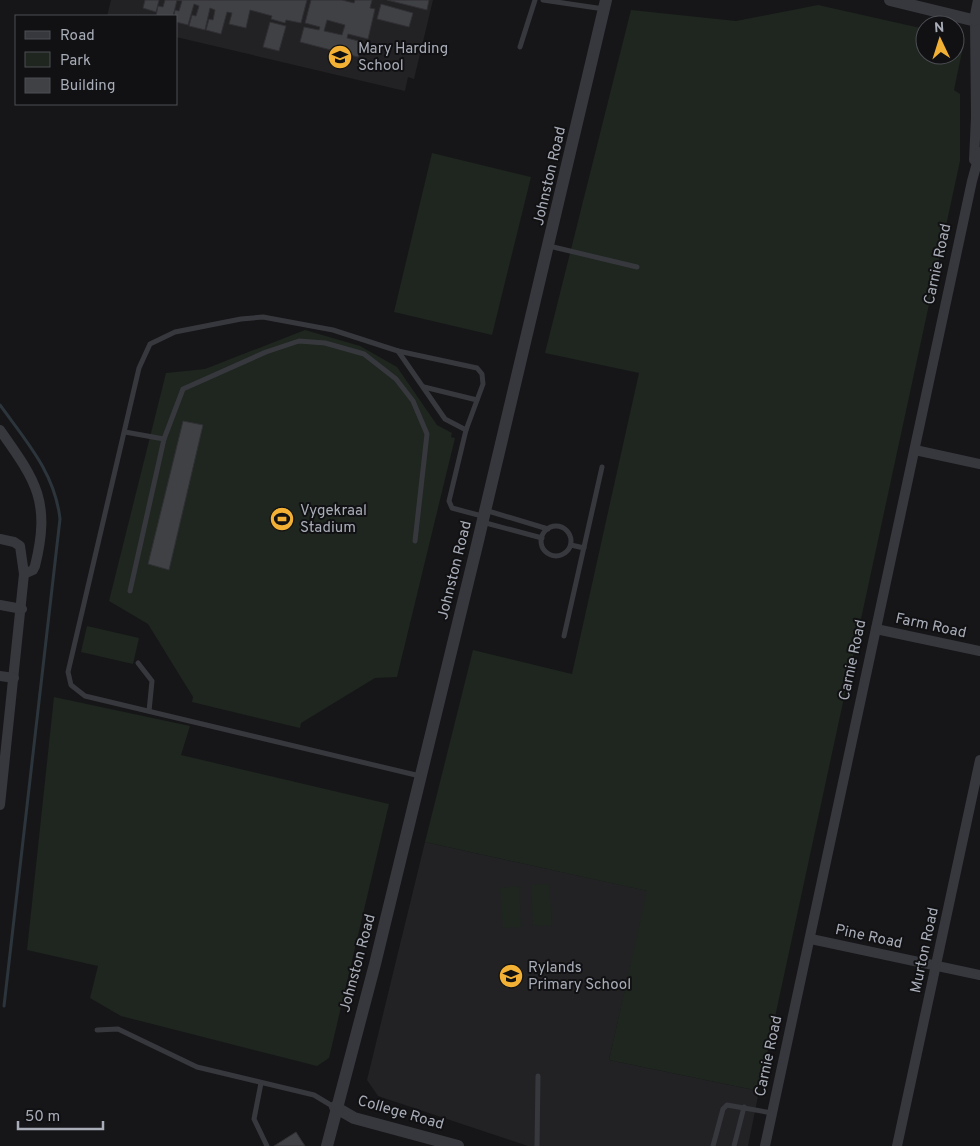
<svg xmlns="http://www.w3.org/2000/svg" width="980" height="1146" font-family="Overpass,sans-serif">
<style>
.built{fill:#222225}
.green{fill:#1e261f}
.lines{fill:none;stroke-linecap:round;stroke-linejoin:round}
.stream{stroke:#2c353c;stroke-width:3}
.building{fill:#404145;stroke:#303034;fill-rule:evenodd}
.service{stroke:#37383d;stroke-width:5}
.minor{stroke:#37383d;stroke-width:10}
.tertiary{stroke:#37383d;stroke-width:12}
.labels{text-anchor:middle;stroke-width:4;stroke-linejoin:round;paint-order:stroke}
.poi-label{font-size:15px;fill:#a8adb8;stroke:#111113;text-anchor:start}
.street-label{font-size:15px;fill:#a8adb8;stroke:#111113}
</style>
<rect width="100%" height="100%" fill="#161618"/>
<g class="built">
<polygon points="111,0 433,0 414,79 408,77 405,91 176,37 176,16 107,16"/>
<polygon points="425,842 648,891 609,1060 759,1091 748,1146 528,1146 378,1096 367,1080"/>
</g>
<g class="green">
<polygon points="818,5 925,29 925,55 955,55 955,36 957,36 963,47 954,90 960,94 960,161 759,1091 609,1060 647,891 425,842 473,650 572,674 639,373 545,353 631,10 736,21"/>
<polygon points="432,153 531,177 492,335 394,312"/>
<polygon points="305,330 360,346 397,367 437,425 452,433 451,437 455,438 397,677 375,678 301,723 300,728 192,702 193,697 148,624 109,601 166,373 205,369"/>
<polygon points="87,626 139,638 133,664 81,652"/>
<polygon points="54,697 190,726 181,755 389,804 329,1058 317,1066 121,1016 90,998 98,966 27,950"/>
<polygon points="549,884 552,925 533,926 531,885"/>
<polygon points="519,886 521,927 503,928 500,888"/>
</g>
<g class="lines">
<path class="stream" d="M0,405c26,36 55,68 60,114l-56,487"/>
</g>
<g class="building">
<polygon points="145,0 159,0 156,12 143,8"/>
<polygon points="165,0 177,0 173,16 156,16 158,6 163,7"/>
<polygon points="177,0 307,0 301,23 286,20 285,23 271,19 272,16 250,10 246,28 229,24 232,13 227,12 221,34 206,30 209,19 213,20 215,10 210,8 205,30 189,26 192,15 196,16 199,6 194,4 188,25 176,22 176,16 174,16 175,10 179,11 182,1"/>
<path d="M311,0h31l12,3 1,-3h17l-2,8 5,1 -7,30 -20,-5 -1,4 15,4 -4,15 -58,-15 4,-15 15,3 1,-3 -15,-4zM327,20l18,5 -3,10 -18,-4z"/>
<polygon points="387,0 429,0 427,10"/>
<polygon points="381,4 413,13 409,27 377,19"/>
<polygon points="270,22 286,26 279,51 263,47"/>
<polygon points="183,421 203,425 169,570 148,564"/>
<polygon points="296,1132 305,1146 274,1146"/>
</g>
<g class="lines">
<g class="service">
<polyline points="543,0 604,9"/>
<polyline points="520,47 535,0"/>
<polyline points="549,246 637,267"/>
<polyline points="398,351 445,419 466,430"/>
<polyline points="424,387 477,400"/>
<polyline points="125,432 164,439"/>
<polyline points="485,510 548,529"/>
<polyline points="482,522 542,538"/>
<circle cx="556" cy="541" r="15"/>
<polyline points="571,545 584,548"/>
<polyline points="130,591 164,439 183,389 266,352 299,341 325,343 364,354 396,379 413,401 427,434 415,541"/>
<polyline points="564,636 602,467"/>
<polyline points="138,663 152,681 149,711"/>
<polyline points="420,776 85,696 71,685 68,672 139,368 150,344 175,332 241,319 263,317 333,330 398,351 477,368 482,374 483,384 466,430 449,501 452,508 482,516"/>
<polyline points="97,1030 118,1029 197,1067 314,1095 334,1107"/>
<polyline points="261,1083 254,1119 267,1146"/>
<polyline points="537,1146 538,1076"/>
<polyline points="713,1146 723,1109 727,1105 772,1113"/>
<polyline points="734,1146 744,1107"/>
</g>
<g class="minor">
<polyline points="974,160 976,117 975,20"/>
<path d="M0,430c36,51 51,71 35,136l-2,4 -9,4"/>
<polyline points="915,450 980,464"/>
<polyline points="0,539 14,542 20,546 24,574 0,805"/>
<polyline points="0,605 22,609"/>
<polyline points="876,629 980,651"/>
<polyline points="0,676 14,678"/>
<polyline points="811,939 980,975"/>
<polyline points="765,1146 972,181 980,152"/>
<polyline points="897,1146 980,760"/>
</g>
<g class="tertiary">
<polyline points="890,0 980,22"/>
<polyline points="975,20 979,0"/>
<polyline points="335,1107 354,1118 458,1146"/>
<polyline points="327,1146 375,964 477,545 606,0"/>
</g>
</g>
<defs>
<g id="school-disc" transform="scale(1.25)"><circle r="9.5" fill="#f2b134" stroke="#111113"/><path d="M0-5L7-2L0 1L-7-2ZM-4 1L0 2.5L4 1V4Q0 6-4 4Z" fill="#111"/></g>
<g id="stadium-disc" transform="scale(1.25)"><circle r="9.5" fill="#f2b134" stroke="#111113"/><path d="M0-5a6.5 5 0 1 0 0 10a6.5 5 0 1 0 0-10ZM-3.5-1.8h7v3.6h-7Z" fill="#111"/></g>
</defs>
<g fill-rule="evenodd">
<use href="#school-disc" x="340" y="57"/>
<use href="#stadium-disc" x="282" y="519"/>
<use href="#school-disc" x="511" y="976"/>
</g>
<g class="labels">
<g class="poi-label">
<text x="358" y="53">Mary Harding<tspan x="358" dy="17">School</tspan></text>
<text x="300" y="515">Vygekraal<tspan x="300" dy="17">Stadium</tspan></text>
<text x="528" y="972">Rylands<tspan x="528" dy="17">Primary School</tspan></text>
</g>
<g class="street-label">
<text transform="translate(549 176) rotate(-77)" y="5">Johnston Road</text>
<text transform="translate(937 264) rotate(-78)" y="5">Carnie Road</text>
<text transform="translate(454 570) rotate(-76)" y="5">Johnston Road</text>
<text transform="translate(931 625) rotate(12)" y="5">Farm Road</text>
<text transform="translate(852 660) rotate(-78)" y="5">Carnie Road</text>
<text transform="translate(869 936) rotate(12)" y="5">Pine Road</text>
<text transform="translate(924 950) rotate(-78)" y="5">Murton Road</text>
<text transform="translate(357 963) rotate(-75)" y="5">Johnston Road</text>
<text transform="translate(768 1056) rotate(-78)" y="5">Carnie Road</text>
<text transform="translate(401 1112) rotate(16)" y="5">College Road</text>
</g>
</g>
<rect x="15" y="15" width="162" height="90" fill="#111113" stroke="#4d4f55"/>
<rect x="25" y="31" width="25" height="8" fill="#37383d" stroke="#4d4f55"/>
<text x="60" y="40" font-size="15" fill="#a8adb8">Road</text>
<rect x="25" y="52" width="25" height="15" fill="#1e261f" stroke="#4d4f55"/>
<text x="60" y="65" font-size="15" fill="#a8adb8">Park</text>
<rect x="25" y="78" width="25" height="15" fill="#404145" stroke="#4d4f55"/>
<text x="60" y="90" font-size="15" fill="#a8adb8">Building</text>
<g transform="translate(940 40) rotate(356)"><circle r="24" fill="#111113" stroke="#4d4f55"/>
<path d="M0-4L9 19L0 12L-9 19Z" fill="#f2b134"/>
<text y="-8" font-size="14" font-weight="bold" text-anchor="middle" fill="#a8adb8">N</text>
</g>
<path d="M18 1121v8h85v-8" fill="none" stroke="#a8adb8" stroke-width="2.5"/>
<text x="25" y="1121" font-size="15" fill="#a8adb8" stroke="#111113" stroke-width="4" paint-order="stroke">50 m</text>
</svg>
